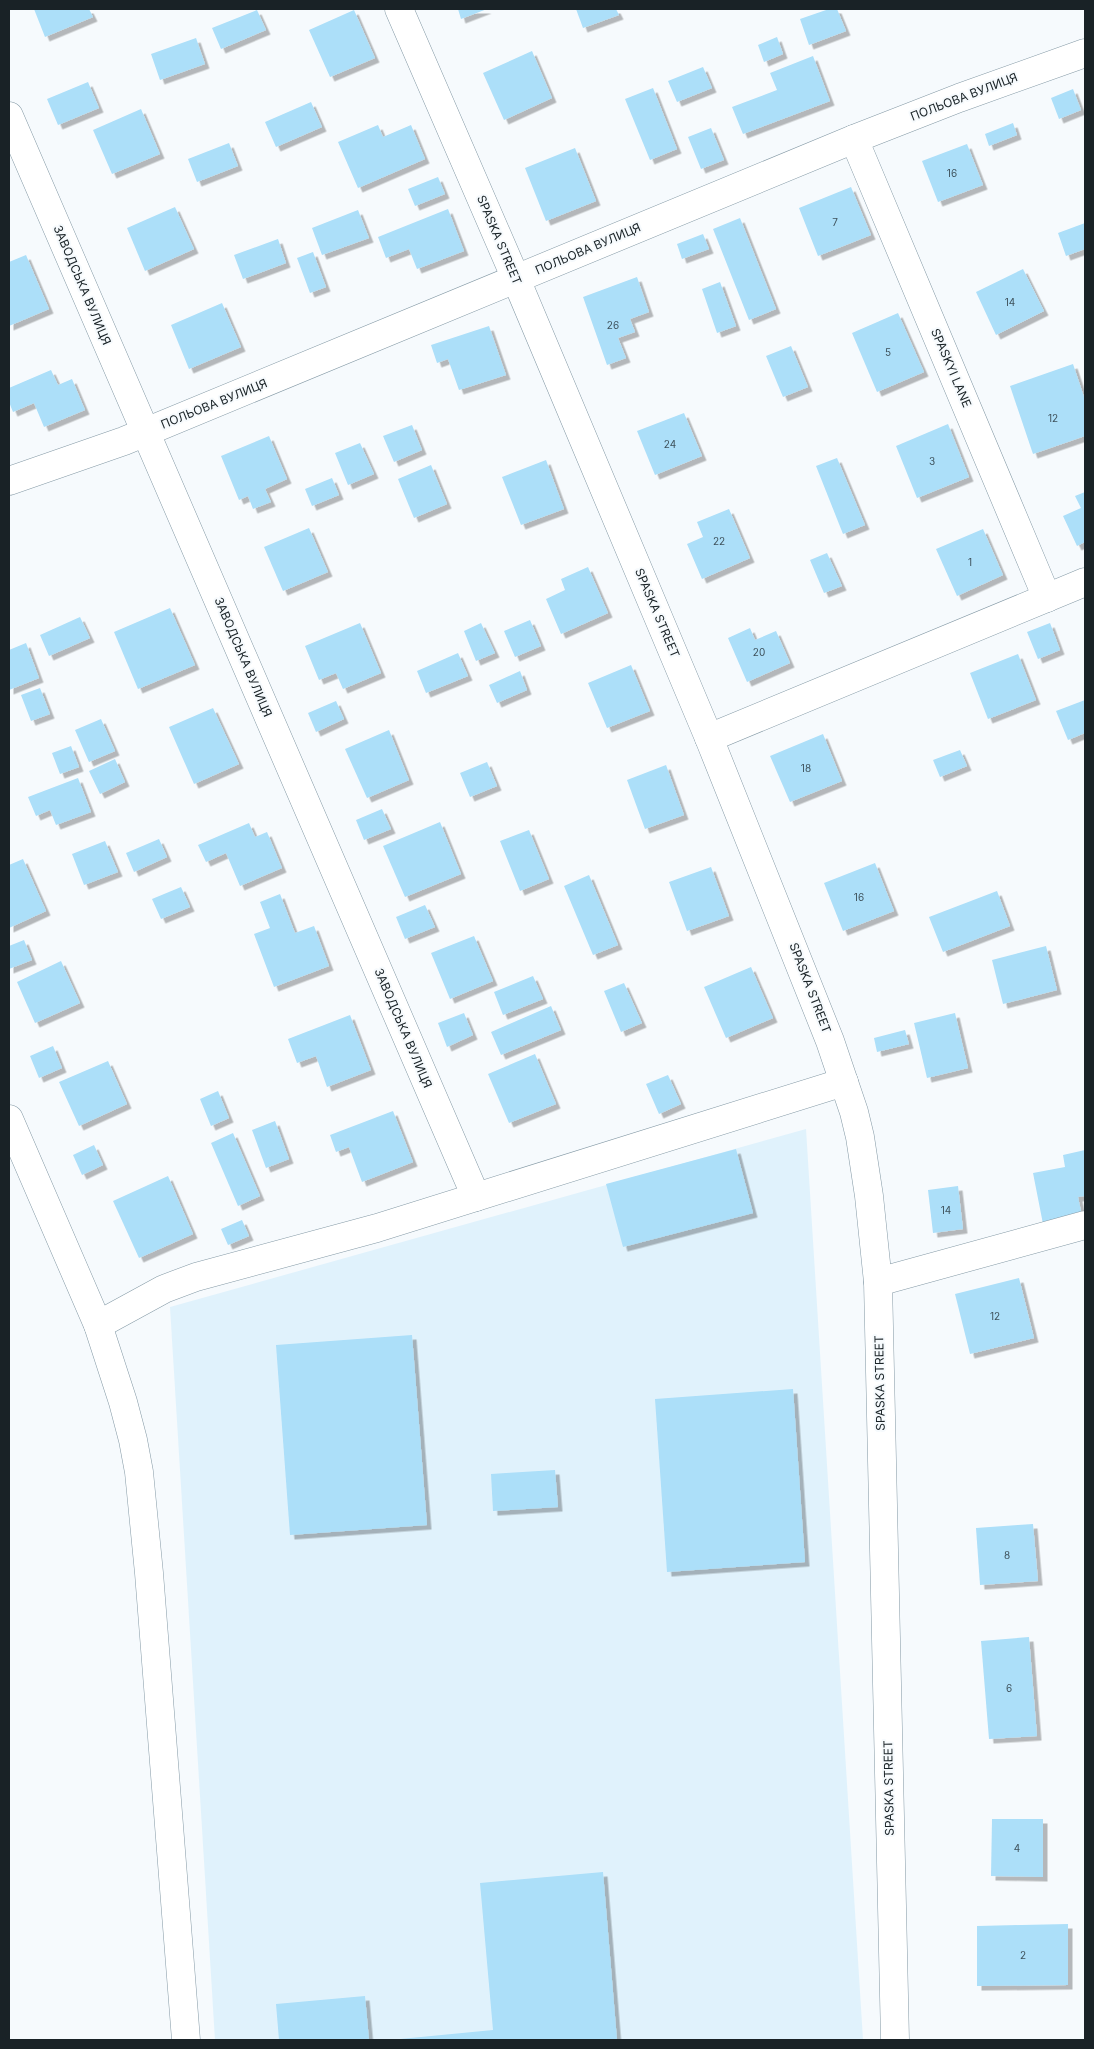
<svg xmlns="http://www.w3.org/2000/svg" width="1094" height="2049" font-family="Inter,sans-serif">
<style>
.built{fill:#e0f2fc}
.building{fill:#acdff9;filter:url(#shadow)}
.lines{fill:none;stroke-linecap:round;stroke-linejoin:round}
.minor-casing{stroke:#859aa6;stroke-width:29}
.minor{stroke:#fff;stroke-width:28}
.labels{text-anchor:middle;stroke-width:4;stroke-linejoin:round;paint-order:stroke}
.number-label{font-size:10px;fill:#3e515b}
.street-label{font-size:12px;fill:#192226;stroke:#f6fafd}
</style>
<defs>
<filter id="shadow"><feDropShadow dx="4.5" dy="4.5" stdDeviation="0" flood-color="#0004"/></filter>
</defs>
<rect width="100%" height="100%" fill="#f6fafd"/>
<polygon class="built" points="806,1129 863,2040 215,2040 170,1307"/>
<g class="building">
<polygon points="34,9 89,9 93,17 45,37"/>
<polygon points="458,9 487,9 461,19"/>
<polygon points="576,9 616,9 619,15 583,28"/>
<polygon points="829,9 837,9 846,31 809,45 800,19"/>
<polygon points="257,10 266,30 221,49 212,28"/>
<polygon points="354,10 375,58 330,77 309,30"/>
<polygon points="777,37 783,54 764,62 758,45"/>
<polygon points="196,38 205,64 160,80 151,54"/>
<polygon points="532,51 552,98 504,120 483,73"/>
<polygon points="813,56 830,101 743,134 732,107 777,90 770,73"/>
<polygon points="703,67 712,88 677,102 668,81"/>
<polygon points="88,82 99,108 58,125 47,99"/>
<polygon points="653,88 677,149 650,160 625,99"/>
<polygon points="1073,89 1081,110 1059,119 1051,98"/>
<polygon points="311,102 322,127 276,147 265,122"/>
<polygon points="141,109 160,154 112,174 93,130"/>
<polygon points="1013,123 1017,135 989,146 985,134"/>
<polygon points="378,125 383,137 411,125 425,159 358,188 338,142"/>
<polygon points="711,128 724,160 701,169 688,137"/>
<polygon points="229,143 238,166 197,182 188,159"/>
<polygon points="967,144 983,185 938,202 922,161"/>
<polygon points="575,148 596,201 546,221 525,168"/>
<polygon points="438,177 445,194 415,206 408,189"/>
<polygon points="851,187 871,235 818,256 799,208"/>
<polygon points="175,207 194,249 145,271 127,228"/>
<polygon points="448,209 464,251 417,269 409,249 386,258 378,237"/>
<polygon points="358,210 369,238 322,255 312,228"/>
<polygon points="740,218 776,309 749,320 713,229"/>
<polygon points="1085,223 1085,249 1066,256 1058,233"/>
<polygon points="703,234 709,249 682,259 677,244"/>
<polygon points="278,239 286,263 243,279 234,255"/>
<polygon points="313,252 326,287 310,293 297,258"/>
<polygon points="26,255 49,309 9,326 9,262"/>
<polygon points="1023,269 1044,311 996,335 976,292"/>
<polygon points="637,277 649,312 630,319 635,332 618,338 626,358 607,365 583,297"/>
<polygon points="720,282 736,326 717,333 702,289"/>
<polygon points="222,303 241,347 189,369 171,325"/>
<polygon points="898,313 924,372 877,392 852,333"/>
<polygon points="489,326 506,375 459,390 448,359 437,363 431,345"/>
<polygon points="791,346 808,387 783,397 766,356"/>
<polygon points="1073,364 1085,400 1085,436 1033,454 1010,386"/>
<polygon points="51,370 58,385 72,379 85,410 44,427 34,403 13,412 9,402 9,388"/>
<polygon points="684,413 702,456 655,475 637,431"/>
<polygon points="948,424 969,477 917,498 896,446"/>
<polygon points="412,425 422,450 394,462 383,436"/>
<polygon points="269,436 287,479 265,489 271,502 253,509 248,496 239,500 221,456"/>
<polygon points="360,443 374,474 348,485 335,453"/>
<polygon points="837,458 865,525 843,534 816,466"/>
<polygon points="546,460 564,509 521,525 502,477"/>
<polygon points="431,465 447,504 414,518 398,479"/>
<polygon points="332,478 339,495 312,506 305,489"/>
<polygon points="1085,492 1085,542 1077,546 1063,516 1081,508 1075,496"/>
<polygon points="729,509 750,558 702,579 687,544 703,537 697,522"/>
<polygon points="309,528 328,572 283,591 264,547"/>
<polygon points="983,529 1003,575 957,596 936,549"/>
<polygon points="827,553 842,586 824,593 810,560"/>
<polygon points="588,567 608,613 561,634 546,599 565,590 561,579"/>
<polygon points="170,608 195,665 138,689 114,632"/>
<polygon points="80,617 90,638 49,656 40,635"/>
<polygon points="530,620 541,646 515,657 504,631"/>
<polygon points="360,623 381,673 343,689 336,673 319,680 305,646"/>
<polygon points="481,623 495,653 476,661 464,631"/>
<polygon points="1050,623 1060,650 1038,659 1027,632"/>
<polygon points="750,628 755,640 776,631 790,663 747,682 728,638"/>
<polygon points="26,643 39,678 9,690 9,650"/>
<polygon points="458,653 468,676 426,693 417,671"/>
<polygon points="1018,654 1036,700 988,719 970,673"/>
<polygon points="631,665 650,711 607,728 588,683"/>
<polygon points="520,671 527,690 497,703 489,685"/>
<polygon points="40,688 50,714 31,721 21,695"/>
<polygon points="1085,700 1085,733 1068,740 1056,711"/>
<polygon points="336,701 344,719 316,732 308,713"/>
<polygon points="213,708 239,764 194,784 169,727"/>
<polygon points="101,719 115,751 89,762 75,730"/>
<polygon points="389,730 409,780 367,798 345,749"/>
<polygon points="823,734 842,781 790,802 770,756"/>
<polygon points="71,746 79,767 60,774 52,753"/>
<polygon points="960,750 967,766 940,777 933,760"/>
<polygon points="115,759 125,782 100,794 89,771"/>
<polygon points="487,762 497,786 470,797 460,773"/>
<polygon points="666,765 684,815 645,829 627,780"/>
<polygon points="78,778 91,812 56,825 50,810 36,816 28,797"/>
<polygon points="382,809 391,829 364,840 356,820"/>
<polygon points="440,822 461,874 405,897 383,846"/>
<polygon points="249,823 255,837 267,832 282,868 240,886 226,853 206,862 198,845"/>
<polygon points="529,830 549,879 520,891 500,841"/>
<polygon points="159,839 167,857 134,872 126,853"/>
<polygon points="105,841 118,872 84,885 72,854"/>
<polygon points="23,859 46,911 9,928 9,865"/>
<polygon points="875,863 894,911 843,931 824,883"/>
<polygon points="711,867 729,916 687,931 669,882"/>
<polygon points="589,875 618,945 593,955 564,886"/>
<polygon points="181,887 190,907 161,919 152,899"/>
<polygon points="997,891 1010,926 943,952 929,917"/>
<polygon points="280,894 295,933 314,926 329,966 274,987 254,934 270,928 260,902"/>
<polygon points="425,905 435,927 405,939 396,917"/>
<polygon points="474,936 493,981 450,999 431,953"/>
<polygon points="24,940 32,960 9,969 9,946"/>
<polygon points="1046,946 1057,990 1003,1004 992,960"/>
<polygon points="61,961 80,1003 35,1023 17,982"/>
<polygon points="751,967 773,1018 726,1038 704,987"/>
<polygon points="533,976 543,999 503,1015 494,992"/>
<polygon points="624,983 642,1023 621,1032 604,991"/>
<polygon points="551,1006 561,1030 501,1055 491,1032"/>
<polygon points="464,1013 473,1035 447,1047 438,1023"/>
<polygon points="955,1013 968,1068 927,1078 914,1023"/>
<polygon points="350,1015 371,1070 327,1087 316,1056 297,1063 288,1039"/>
<polygon points="905,1030 909,1044 877,1052 874,1038"/>
<polygon points="53,1046 62,1068 39,1078 30,1056"/>
<polygon points="535,1054 556,1104 509,1123 488,1074"/>
<polygon points="108,1061 127,1104 79,1126 59,1082"/>
<polygon points="668,1075 681,1104 659,1114 646,1084"/>
<polygon points="218,1091 229,1118 211,1126 200,1099"/>
<polygon points="393,1111 413,1162 362,1182 349,1147 336,1152 330,1135"/>
<polygon points="275,1121 289,1159 266,1168 252,1130"/>
<polygon points="233,1133 260,1196 238,1206 211,1143"/>
<polygon points="94,1145 103,1165 82,1175 73,1155"/>
<polygon points="736,1149 753,1213 623,1247 606,1184"/>
<polygon points="1085,1150 1085,1196 1078,1197 1082,1216 1043,1224 1033,1173 1065,1167 1063,1155"/>
<polygon points="168,1176 193,1234 139,1258 113,1201"/>
<polygon points="958,1186 963,1229 933,1233 928,1190"/>
<polygon points="242,1220 249,1236 228,1245 221,1229"/>
<polygon points="1019,1278 1034,1338 970,1354 955,1294"/>
<polygon points="412,1335 427,1525 290,1535 276,1345"/>
<polygon points="793,1389 805,1562 667,1572 655,1399"/>
<polygon points="555,1470 558,1507 493,1511 491,1474"/>
<polygon points="1033,1524 1038,1581 980,1585 976,1528"/>
<polygon points="1029,1637 1037,1736 989,1739 981,1641"/>
<polygon points="992,1819 1043,1819 1043,1877 991,1876"/>
<polygon points="603,1872 617,2040 390,2040 493,2030 480,1883"/>
<polygon points="1068,1924 1068,1985 977,1986 977,1926"/>
<polygon points="365,1996 369,2040 279,2040 276,2004"/>
</g>
<g class="lines">
<g class="minor-casing">
<g id="minor">
<polyline points="399,9 516,279 709,738 830,1041 854,1112 860,1137 869,1196 878,1282 895,2040"/>
<polyline points="9,116 476,1197"/>
<polyline points="854,139 1047,598"/>
<polyline points="9,481 124,441 854,139 959,98 1085,53"/>
<polyline points="709,738 1085,582"/>
<polyline points="9,1119 98,1325 123,1402 133,1440 139,1472 149,1573 186,2040"/>
<polyline points="878,1282 1085,1225"/>
<polyline points="98,1325 164,1289 196,1277 377,1228 844,1082"/>
</g>
</g>
<use href="#minor" class="minor"/>
</g>
<g class="labels">
<g class="number-label">
<text x="952" y="177">16</text>
<text x="835" y="226">7</text>
<text x="1010" y="306">14</text>
<text x="613" y="329">26</text>
<text x="888" y="356">5</text>
<text x="1053" y="422">12</text>
<text x="670" y="448">24</text>
<text x="932" y="465">3</text>
<text x="719" y="545">22</text>
<text x="970" y="566">1</text>
<text x="759" y="656">20</text>
<text x="806" y="772">18</text>
<text x="859" y="901">16</text>
<text x="946" y="1214">14</text>
<text x="995" y="1320">12</text>
<text x="1007" y="1559">8</text>
<text x="1009" y="1692">6</text>
<text x="1017" y="1852">4</text>
<text x="1023" y="1959">2</text>
</g>
<g class="street-label">
<text transform="translate(964 97) rotate(-21)" y="4">ПОЛЬОВА ВУЛИЦЯ</text>
<text transform="translate(499 240) rotate(67)" y="4">SPASKA STREET</text>
<text transform="translate(588 249) rotate(-23)" y="4">ПОЛЬОВА ВУЛИЦЯ</text>
<text transform="translate(82 285) rotate(67)" y="4">ЗАВОДСЬКА ВУЛИЦЯ</text>
<text transform="translate(951 368) rotate(67)" y="4">SPASKYI LANE</text>
<text transform="translate(214 404) rotate(-22)" y="4">ПОЛЬОВА ВУЛИЦЯ</text>
<text transform="translate(657 613) rotate(67)" y="4">SPASKA STREET</text>
<text transform="translate(243 657) rotate(67)" y="4">ЗАВОДСЬКА ВУЛИЦЯ</text>
<text transform="translate(810 988) rotate(69)" y="4">SPASKA STREET</text>
<text transform="translate(403 1028) rotate(67)" y="4">ЗАВОДСЬКА ВУЛИЦЯ</text>
<text transform="translate(880 1383) rotate(-91)" y="4">SPASKA STREET</text>
<text transform="translate(889 1788) rotate(-91)" y="4">SPASKA STREET</text>
</g>
</g>
<rect width="1094" height="2049" fill="none" stroke="#192226" stroke-width="20"/>
</svg>
